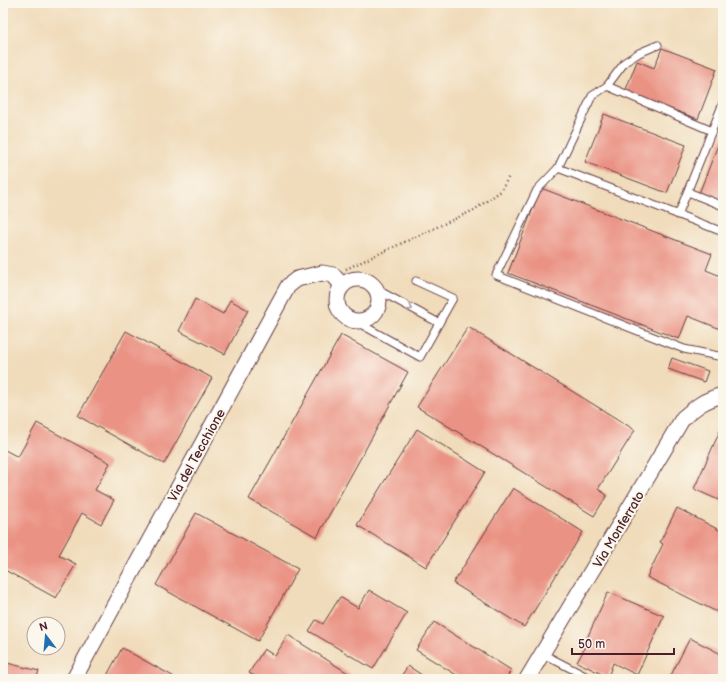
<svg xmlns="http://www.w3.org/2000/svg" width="726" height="682" font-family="'Balsamiq Sans',sans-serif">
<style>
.building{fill:#ea9384}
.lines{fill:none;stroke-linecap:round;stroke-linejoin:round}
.lane-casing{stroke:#633b40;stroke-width:9}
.street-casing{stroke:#633b40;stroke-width:17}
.path{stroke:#633b40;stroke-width:2.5;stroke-dasharray:1 3;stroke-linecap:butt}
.lane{stroke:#fff;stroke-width:7}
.street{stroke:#fff;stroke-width:15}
.oneway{stroke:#ae9aa0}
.labels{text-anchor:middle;stroke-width:4;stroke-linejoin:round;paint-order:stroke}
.street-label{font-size:13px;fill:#4a1f2b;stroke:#fbf7ec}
</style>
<rect width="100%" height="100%" fill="#fbf7ec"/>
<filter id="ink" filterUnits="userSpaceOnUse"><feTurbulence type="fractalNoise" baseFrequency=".025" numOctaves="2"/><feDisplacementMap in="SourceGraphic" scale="8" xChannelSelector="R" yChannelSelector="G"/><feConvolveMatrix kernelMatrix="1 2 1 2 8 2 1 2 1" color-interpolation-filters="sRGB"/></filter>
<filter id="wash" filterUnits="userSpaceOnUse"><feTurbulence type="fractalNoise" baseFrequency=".012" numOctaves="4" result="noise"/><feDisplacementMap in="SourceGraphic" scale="16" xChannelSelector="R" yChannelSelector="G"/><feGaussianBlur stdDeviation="0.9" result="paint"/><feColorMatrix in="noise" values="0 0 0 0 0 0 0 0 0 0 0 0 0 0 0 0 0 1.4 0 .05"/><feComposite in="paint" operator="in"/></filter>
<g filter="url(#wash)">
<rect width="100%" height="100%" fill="#f0dbba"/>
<g id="blocks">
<g class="building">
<polygon points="662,48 717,69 698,119 625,92 637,61 654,68"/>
<polygon points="604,114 686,145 667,193 585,162"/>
<polygon points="723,132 723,205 698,196"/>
<polygon points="541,188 712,254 706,270 723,277 723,330 688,316 679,339 508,273"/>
<polygon points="195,299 223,314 230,300 248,310 225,354 179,331"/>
<polygon points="468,327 635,430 598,489 607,495 594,516 417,407"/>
<polygon points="126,331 212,378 164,464 78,416"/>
<polygon points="341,335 408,372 317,537 249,499"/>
<polygon points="672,358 708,371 704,382 668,369"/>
<polygon points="37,423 110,463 95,490 114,500 101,524 82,513 59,555 76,564 56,598 3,569 3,449 18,457"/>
<polygon points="723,424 723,502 694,489"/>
<polygon points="417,429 485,472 426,567 357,525"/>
<polygon points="513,488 583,532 524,627 453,583"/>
<polygon points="677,508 723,532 723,615 647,577 663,544 660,542"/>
<polygon points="196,513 298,569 258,641 156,585"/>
<polygon points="369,590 407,613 373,669 309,631 316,620 323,624 340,597 358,608"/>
<polygon points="608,592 664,616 637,675 613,663 608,677 577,662 585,648 583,647"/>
<polygon points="434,622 511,670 506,679 495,679 487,674 484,679 463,679 416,650"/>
<polygon points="288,635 354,677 352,679 260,679 249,673 264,649 275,656"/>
<polygon points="690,638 723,655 723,679 669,679"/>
<polygon points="122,648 178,679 105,679"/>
<polygon points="3,662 39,671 36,679 3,679"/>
<polygon points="408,666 428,679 399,679"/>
</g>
</g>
</g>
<g filter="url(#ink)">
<use href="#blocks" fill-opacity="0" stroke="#633b40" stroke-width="1"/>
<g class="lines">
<g class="lane-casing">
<g id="lane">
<polyline points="607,86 625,62 639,53 658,45"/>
<polyline points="558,168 592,96 607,86 712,131"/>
<polyline points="688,192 723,206"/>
<polyline points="678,215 723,103"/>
<polyline points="723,232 558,168 537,190 496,275 684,349 723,357"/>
<polyline points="416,281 453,298 439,323"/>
<polyline points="355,321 420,357 439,323 376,289"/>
<polyline points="543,654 591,679"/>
</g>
</g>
<g class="street-casing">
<g id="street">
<circle cx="358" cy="300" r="21"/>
<polyline points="74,679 288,286 297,279 322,273 333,275 342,285"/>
<path d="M527,679l156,-261c14,-12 21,-18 40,-23"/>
</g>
</g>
<polyline class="path" points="346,269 474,210 501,191 509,176"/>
<use href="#lane" class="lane"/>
<use href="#street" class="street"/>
</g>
<defs><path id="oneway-chevron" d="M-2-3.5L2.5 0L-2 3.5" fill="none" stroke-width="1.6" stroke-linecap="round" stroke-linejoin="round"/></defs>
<use class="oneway" href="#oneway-chevron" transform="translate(410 308) rotate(28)"/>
</g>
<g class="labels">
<g class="street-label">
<text transform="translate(196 455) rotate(-61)" y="5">Via del Tecchione</text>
<text transform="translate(618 529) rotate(-59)" y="5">Via Monferrato</text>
</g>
</g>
<rect width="726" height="682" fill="none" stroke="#fbf7ec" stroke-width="16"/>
<g transform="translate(46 636) rotate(344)"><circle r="19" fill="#fbf7ec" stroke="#b4a19f"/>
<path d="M0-3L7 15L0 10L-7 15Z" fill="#1f6fb2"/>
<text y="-6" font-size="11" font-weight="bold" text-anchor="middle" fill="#4a1f2b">N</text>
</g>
<path d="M572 648v6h102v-6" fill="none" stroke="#4a1f2b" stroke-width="2"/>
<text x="578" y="648" font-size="12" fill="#4a1f2b" stroke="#fbf7ec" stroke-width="3" paint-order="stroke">50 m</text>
</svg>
